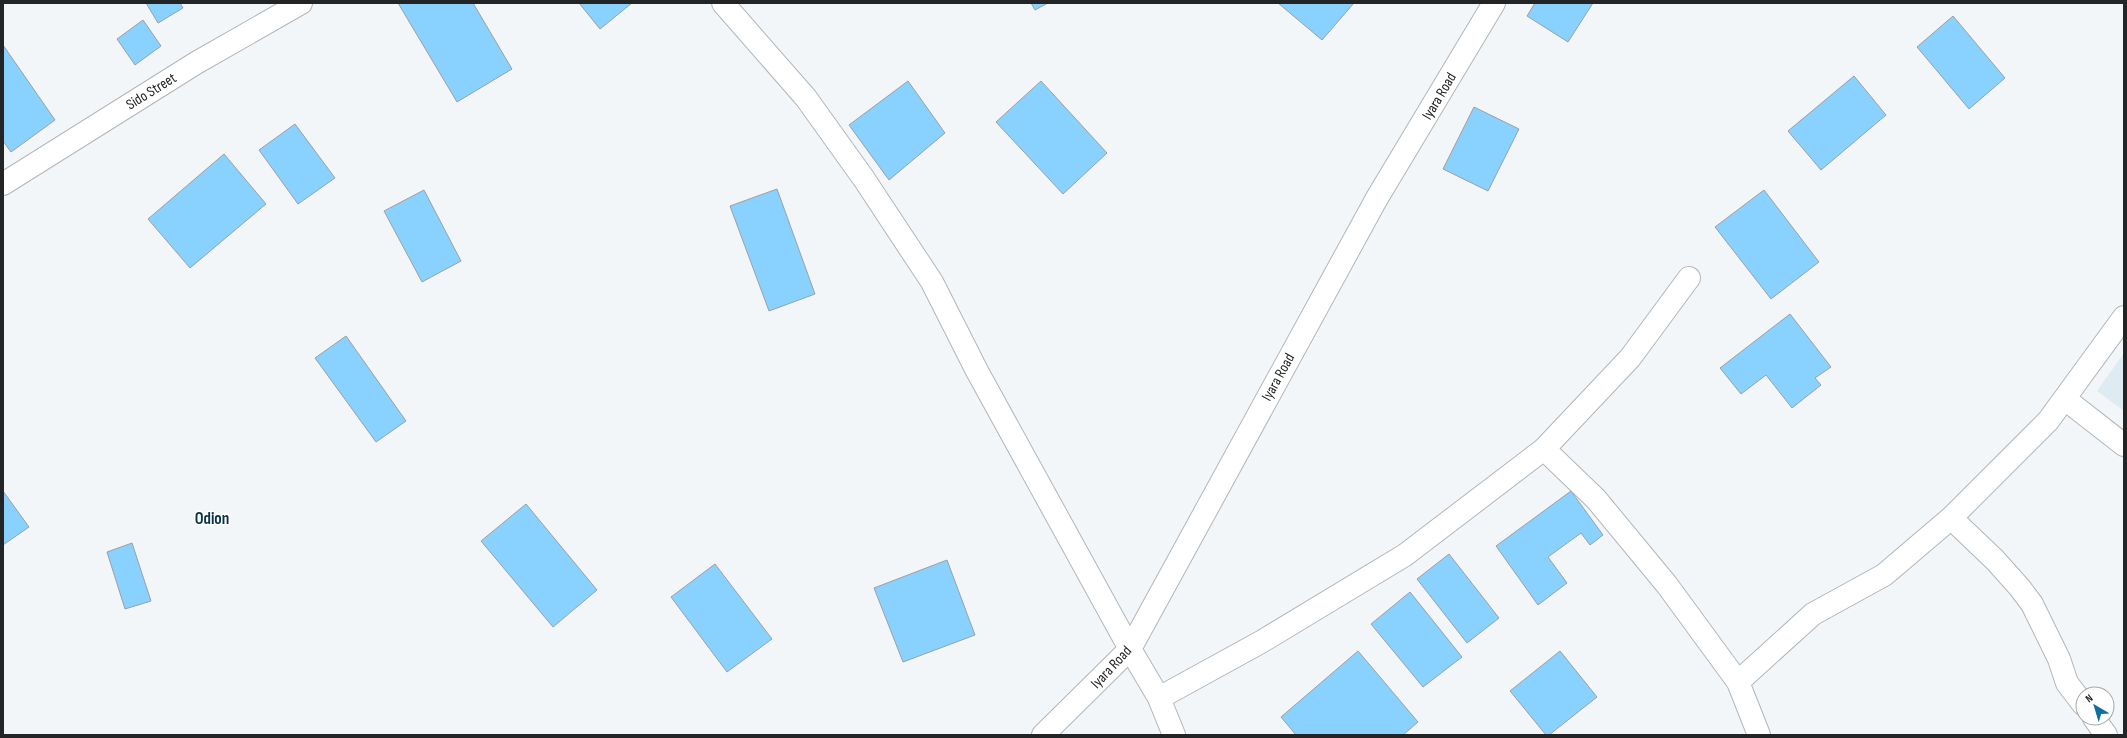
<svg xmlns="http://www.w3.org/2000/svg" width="2127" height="738" font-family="'Sofia Sans Condensed',sans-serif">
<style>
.built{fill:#dfebf3}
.building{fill:#89d1ff;stroke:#9ca0a3}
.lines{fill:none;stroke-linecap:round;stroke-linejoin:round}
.minor-casing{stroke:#b2b6b9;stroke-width:24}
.minor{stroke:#fff;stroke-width:22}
.labels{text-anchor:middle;stroke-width:3;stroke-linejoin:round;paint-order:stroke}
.street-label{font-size:15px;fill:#232425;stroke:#fff}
.quarter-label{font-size:17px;font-weight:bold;fill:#073248;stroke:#fff}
</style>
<rect width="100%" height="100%" fill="#f2f6f9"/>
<polygon class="built" points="2124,353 2124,411 2097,391"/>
<g class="building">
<polygon points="146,3 180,3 183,8 158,23"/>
<polygon points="398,3 473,3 512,69 457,102"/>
<polygon points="579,3 632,3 600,29"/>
<polygon points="1031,3 1048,3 1035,10"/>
<polygon points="1278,3 1354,3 1322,40"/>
<polygon points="1535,3 1593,3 1568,42 1527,16"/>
<polygon points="1953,16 2005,78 1969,109 1917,47"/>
<polygon points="143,20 161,46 135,65 117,39"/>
<polygon points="3,45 55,120 11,152 3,141"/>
<polygon points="1854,76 1886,115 1821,170 1788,131"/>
<polygon points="908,81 945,133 889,180 849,125"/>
<polygon points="1041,81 1107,153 1063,194 996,122"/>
<polygon points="1474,107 1519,129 1488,191 1443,169"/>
<polygon points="295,124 335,178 298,204 259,150"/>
<polygon points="224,154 266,204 190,268 148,219"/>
<polygon points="777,189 815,294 769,311 730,206"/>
<polygon points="424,190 461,261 422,282 384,211"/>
<polygon points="1764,190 1819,262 1771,299 1715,227"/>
<polygon points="1790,314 1831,367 1815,378 1821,385 1792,408 1766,375 1741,394 1720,368"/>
<polygon points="346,336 406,421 376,442 315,358"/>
<polygon points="3,491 29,527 3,545"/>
<polygon points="1571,491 1603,535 1590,545 1581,533 1548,557 1567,583 1538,605 1496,546"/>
<polygon points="526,504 597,590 553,627 481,541"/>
<polygon points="132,543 151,601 125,609 107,552"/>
<polygon points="1449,554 1499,618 1467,643 1417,579"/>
<polygon points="947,560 975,635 903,662 874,588"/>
<polygon points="715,564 772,639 727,672 671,597"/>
<polygon points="1410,592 1462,657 1423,687 1371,624"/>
<polygon points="1358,651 1418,722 1403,735 1296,735 1281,717"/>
<polygon points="1560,651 1597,697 1549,735 1546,735 1510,691"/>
</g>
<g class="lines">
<g class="minor-casing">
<g id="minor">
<polyline points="723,3 806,98 864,179 932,282 977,371 1130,649 1159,698 1174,735"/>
<polyline points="3,184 196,63 301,3"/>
<polyline points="2065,399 2124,445"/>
<polyline points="1544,449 1596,499 1667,585 1738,682 1759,735"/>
<polyline points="1951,518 1995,560 2020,588 2032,604 2059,659 2067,683 2083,704"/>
<polyline points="1738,682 1813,614 1884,575 1951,518 2048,421 2124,317"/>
<polyline points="1159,698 1261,642 1405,555 1544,449 1630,358 1689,278"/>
<polyline points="2094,718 2106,735"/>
<polyline points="1043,735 1130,649 1377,198 1494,3"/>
</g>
</g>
<use href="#minor" class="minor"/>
</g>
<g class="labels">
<g class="street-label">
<text transform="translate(151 91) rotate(-32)" y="5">Sido Street</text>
<text transform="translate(1439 96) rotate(-59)" y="5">Iyara Road</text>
<text transform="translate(1278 377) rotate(-61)" y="5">Iyara Road</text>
<text transform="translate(1111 667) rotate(-47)" y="5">Iyara Road</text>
</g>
<g class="quarter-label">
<text x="212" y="524">Odion</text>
</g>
</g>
<rect width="2127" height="738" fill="none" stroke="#232425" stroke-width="8"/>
<g transform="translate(2095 706) rotate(322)"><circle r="19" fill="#ffffff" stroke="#a7a7a8"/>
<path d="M0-3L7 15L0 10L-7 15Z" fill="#106f9d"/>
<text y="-6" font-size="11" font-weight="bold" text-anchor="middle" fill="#232425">N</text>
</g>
</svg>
